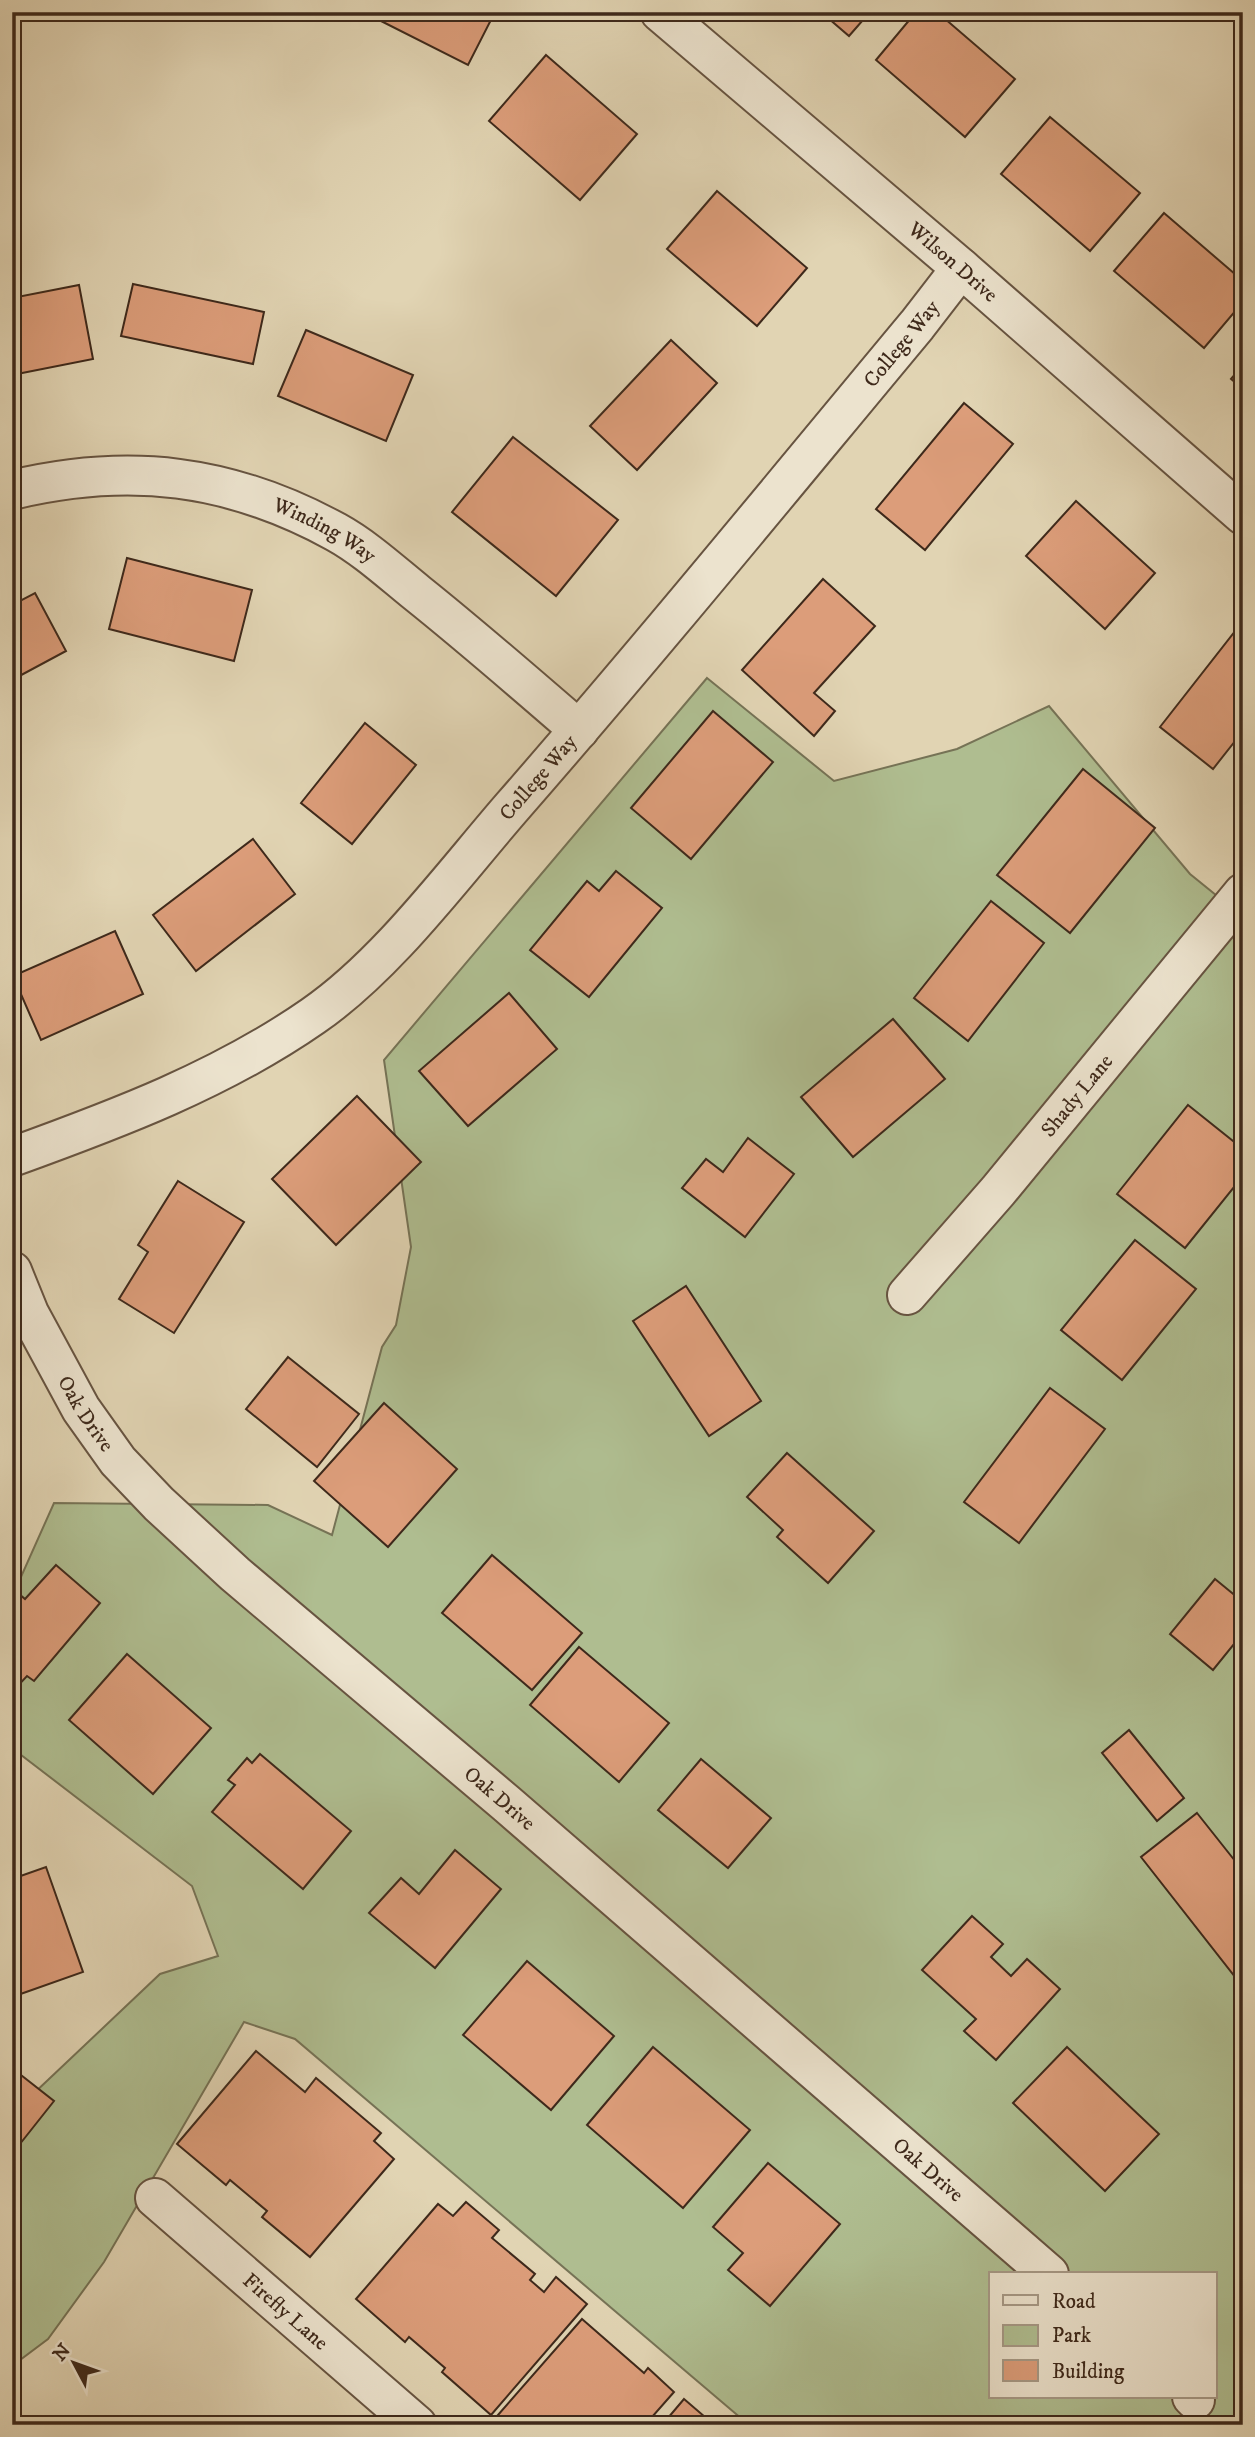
<svg xmlns="http://www.w3.org/2000/svg" width="1255" height="2437" font-family="'IM FELL DW Pica',serif">
<style>
.green{fill:#afbd90;stroke:#767356;stroke-width:2;fill-rule:evenodd}
.building{fill:#dc9d7a;stroke:#3e291b;stroke-width:2}
.lines{fill:none;stroke-linecap:round;stroke-linejoin:round}
.minor-casing{stroke:#675441;stroke-width:42}
.minor{stroke:#ece3ce;stroke-width:38}
.labels{text-anchor:middle;stroke-width:5;stroke-linejoin:round;paint-order:stroke}
.street-label{font-size:21px;fill:#3e291b;stroke:#ece3ce}
</style>
<rect width="100%" height="100%" fill="#e1d4b3"/>
<filter id="stains"><feTurbulence type="fractalNoise" baseFrequency=".00286" numOctaves="4"/><feColorMatrix values="0 0 0 0 .2 0 0 0 0 .09 0 0 0 0 .02 0 0 0 .5 -.17"/></filter>
<radialGradient id="worn" r=".72"><stop offset=".6" stop-color="#630" stop-opacity="0"/><stop offset="1" stop-color="#630" stop-opacity=".3"/></radialGradient>
<path class="green" d="M707,678l127,103 123,-32 92,-43 141,168 53,43v1508h-494l-454,-386 -51,-17 -140,240 -56,77 -36,27v-252l148,-140 58,-18 -26,-70 -180,-138v-151l42,-94 214,2 64,30 50,-188 14,-22 15,-78 -27,-187zM991,2274h224v123h-224z"/>
<g class="building">
<polygon points="378,12 495,12 468,65 375,18"/>
<polygon points="821,12 870,12 849,36"/>
<polygon points="916,12 937,12 1015,79 965,137 876,60"/>
<polygon points="546,55 637,134 580,200 489,121"/>
<polygon points="1050,117 1140,193 1090,251 1001,174"/>
<polygon points="717,191 807,268 757,326 667,249"/>
<polygon points="1164,213 1243,281 1243,302 1204,348 1114,271"/>
<polygon points="133,284 264,312 253,364 121,336"/>
<polygon points="79,285 93,359 12,375 12,298"/>
<polygon points="306,330 413,375 386,441 278,396"/>
<polygon points="671,340 717,383 637,470 590,426"/>
<polygon points="1243,365 1243,389 1231,379"/>
<polygon points="964,403 1013,444 925,550 876,509"/>
<polygon points="513,437 618,520 556,596 452,512"/>
<polygon points="1076,501 1155,573 1105,629 1026,556"/>
<polygon points="127,558 252,590 234,661 109,629"/>
<polygon points="823,579 875,626 814,693 835,711 814,736 742,670"/>
<polygon points="35,593 66,651 12,680 12,605"/>
<polygon points="1236,630 1243,636 1243,731 1213,769 1160,727"/>
<polygon points="713,711 773,762 691,859 631,808"/>
<polygon points="365,723 416,765 352,844 301,803"/>
<polygon points="1083,769 1155,828 1070,933 997,875"/>
<polygon points="253,839 295,894 196,971 153,915"/>
<polygon points="616,871 662,908 589,997 530,950 587,881 599,891"/>
<polygon points="991,901 1044,943 968,1041 914,998"/>
<polygon points="115,931 143,994 41,1040 13,976"/>
<polygon points="509,993 557,1049 468,1126 419,1071"/>
<polygon points="893,1019 945,1079 853,1157 801,1097"/>
<polygon points="1243,1059 1243,1072 1236,1067"/>
<polygon points="357,1096 421,1162 336,1245 272,1179"/>
<polygon points="1188,1105 1243,1149 1243,1176 1185,1248 1117,1194"/>
<polygon points="748,1138 794,1174 745,1237 682,1188 706,1159 723,1172"/>
<polygon points="178,1181 244,1222 174,1333 119,1299 148,1252 138,1245"/>
<polygon points="1135,1240 1196,1289 1122,1380 1061,1330"/>
<polygon points="686,1286 761,1401 709,1436 633,1321"/>
<polygon points="288,1357 359,1414 317,1467 246,1409"/>
<polygon points="1050,1388 1105,1429 1019,1543 964,1502"/>
<polygon points="384,1403 457,1469 388,1547 314,1481"/>
<polygon points="787,1453 874,1531 828,1583 777,1537 783,1530 747,1497"/>
<polygon points="492,1555 582,1633 532,1690 442,1613"/>
<polygon points="56,1565 100,1603 34,1681 27,1676 12,1692 12,1588 25,1599"/>
<polygon points="1215,1579 1243,1602 1243,1633 1213,1670 1170,1634"/>
<polygon points="579,1647 669,1723 619,1782 530,1705"/>
<polygon points="127,1654 211,1728 153,1794 69,1720"/>
<polygon points="1129,1730 1184,1798 1157,1821 1102,1753"/>
<polygon points="260,1754 351,1831 303,1889 212,1812 235,1785 228,1780 247,1758 252,1763"/>
<polygon points="701,1759 771,1818 728,1868 658,1810"/>
<polygon points="1197,1813 1243,1871 1243,1987 1141,1857"/>
<polygon points="455,1850 501,1889 435,1968 369,1913 401,1878 419,1894"/>
<polygon points="46,1867 83,1972 12,1997 12,1879"/>
<polygon points="972,1916 1003,1944 991,1957 1011,1976 1027,1959 1060,1989 996,2060 964,2031 976,2019 922,1970"/>
<polygon points="527,1961 614,2036 551,2110 463,2035"/>
<polygon points="653,2047 750,2130 683,2208 587,2125"/>
<polygon points="1067,2047 1159,2134 1105,2191 1013,2103"/>
<polygon points="256,2051 305,2092 316,2078 381,2133 374,2141 394,2159 310,2257 262,2217 267,2211 230,2180 226,2185 177,2144"/>
<polygon points="12,2068 54,2101 12,2154"/>
<polygon points="768,2163 840,2224 770,2306 728,2270 743,2253 713,2227"/>
<polygon points="466,2202 499,2230 492,2238 535,2274 530,2280 544,2292 556,2277 587,2304 491,2415 442,2372 445,2368 409,2337 405,2342 356,2299 438,2204 453,2216"/>
<polygon points="582,2319 644,2373 648,2368 674,2392 645,2425 509,2425 498,2415"/>
<polygon points="684,2399 712,2423 710,2425 662,2425"/>
</g>
<g class="lines">
<g class="minor-casing">
<g id="minor">
<path id="s1" d="M660,12l301,256 282,247"/>
<path id="s2" d="M12,490c117,-28 218,-16 324,42 29,16 55,40 81,61 55,44 109,91 162,137"/>
<path id="s3" d="M12,1157c105,-38 209,-77 301,-141 74,-51 140,-141 199,-209 138,-158 271,-321 405,-482l44,-57"/>
<path id="s4" d="M12,1271l17,42 52,96 37,52 41,43 76,70 272,230 542,470"/>
<path id="s5" d="M907,1295l91,-104 245,-298"/>
<path id="s6" d="M155,2198l262,227"/>
<polyline points="1192,2397 1195,2400"/>
</g>
</g>
<use href="#minor" class="minor"/>
</g>
<g class="labels">
<g class="street-label">
<text dy="7" stroke="none"><textPath href="#s1" startOffset="385">Wilson Drive</textPath></text>
<text dy="7" stroke="none"><textPath href="#s3" startOffset="1228">College Way</textPath></text>
<text dy="7" stroke="none"><textPath href="#s2" startOffset="324">Winding Way</textPath></text>
<text dy="7" stroke="none"><textPath href="#s3" startOffset="662">College Way</textPath></text>
<text dy="7" stroke="none"><textPath href="#s5" startOffset="262">Shady Lane</textPath></text>
<text dy="7" stroke="none"><textPath href="#s4" startOffset="161">Oak Drive</textPath></text>
<text dy="7" stroke="none"><textPath href="#s4" startOffset="728">Oak Drive</textPath></text>
<text dy="7" stroke="none"><textPath href="#s4" startOffset="1295">Oak Drive</textPath></text>
<text dy="7" stroke="none"><textPath href="#s6" startOffset="173">Firefly Lane</textPath></text>
</g>
</g>
<rect width="1255" height="2437" fill="none" stroke="#e1d4b3" stroke-width="42"/>
<rect x="14" y="14" width="1227" height="2409" fill="none" stroke="#3e291b" stroke-width="3.5"/>
<rect x="21" y="21" width="1213" height="2395" fill="none" stroke="#3e291b" stroke-width="2"/>
<rect x="989" y="2272" width="228" height="126" fill="#ece3ce" stroke="#a69986" stroke-width="2"/>
<rect x="1003" y="2295" width="35" height="10" fill="#ece3ce" stroke="#a69986" stroke-width="2"/>
<text x="1052" y="2308" font-size="21" fill="#3e291b">Road</text>
<rect x="1003" y="2325" width="35" height="21" fill="#afbd90" stroke="#a69986" stroke-width="2"/>
<text x="1052" y="2342" font-size="21" fill="#3e291b">Park</text>
<rect x="1003" y="2360" width="35" height="21" fill="#dc9d7a" stroke="#a69986" stroke-width="2"/>
<text x="1052" y="2378" font-size="21" fill="#3e291b">Building</text>
<g transform="translate(74 2363) rotate(311)" stroke="#ece3ce" stroke-width="5" paint-order="stroke">
<path d="M0-5L12 26L0 18L-12 26Z" fill="#3e291b"/>
<text y="-10" font-size="19" font-weight="bold" text-anchor="middle" fill="#3e291b">N</text>
</g>
<rect width="100%" height="100%" filter="url(#stains)"/>
<rect width="100%" height="100%" fill="url(#worn)"/>
</svg>
